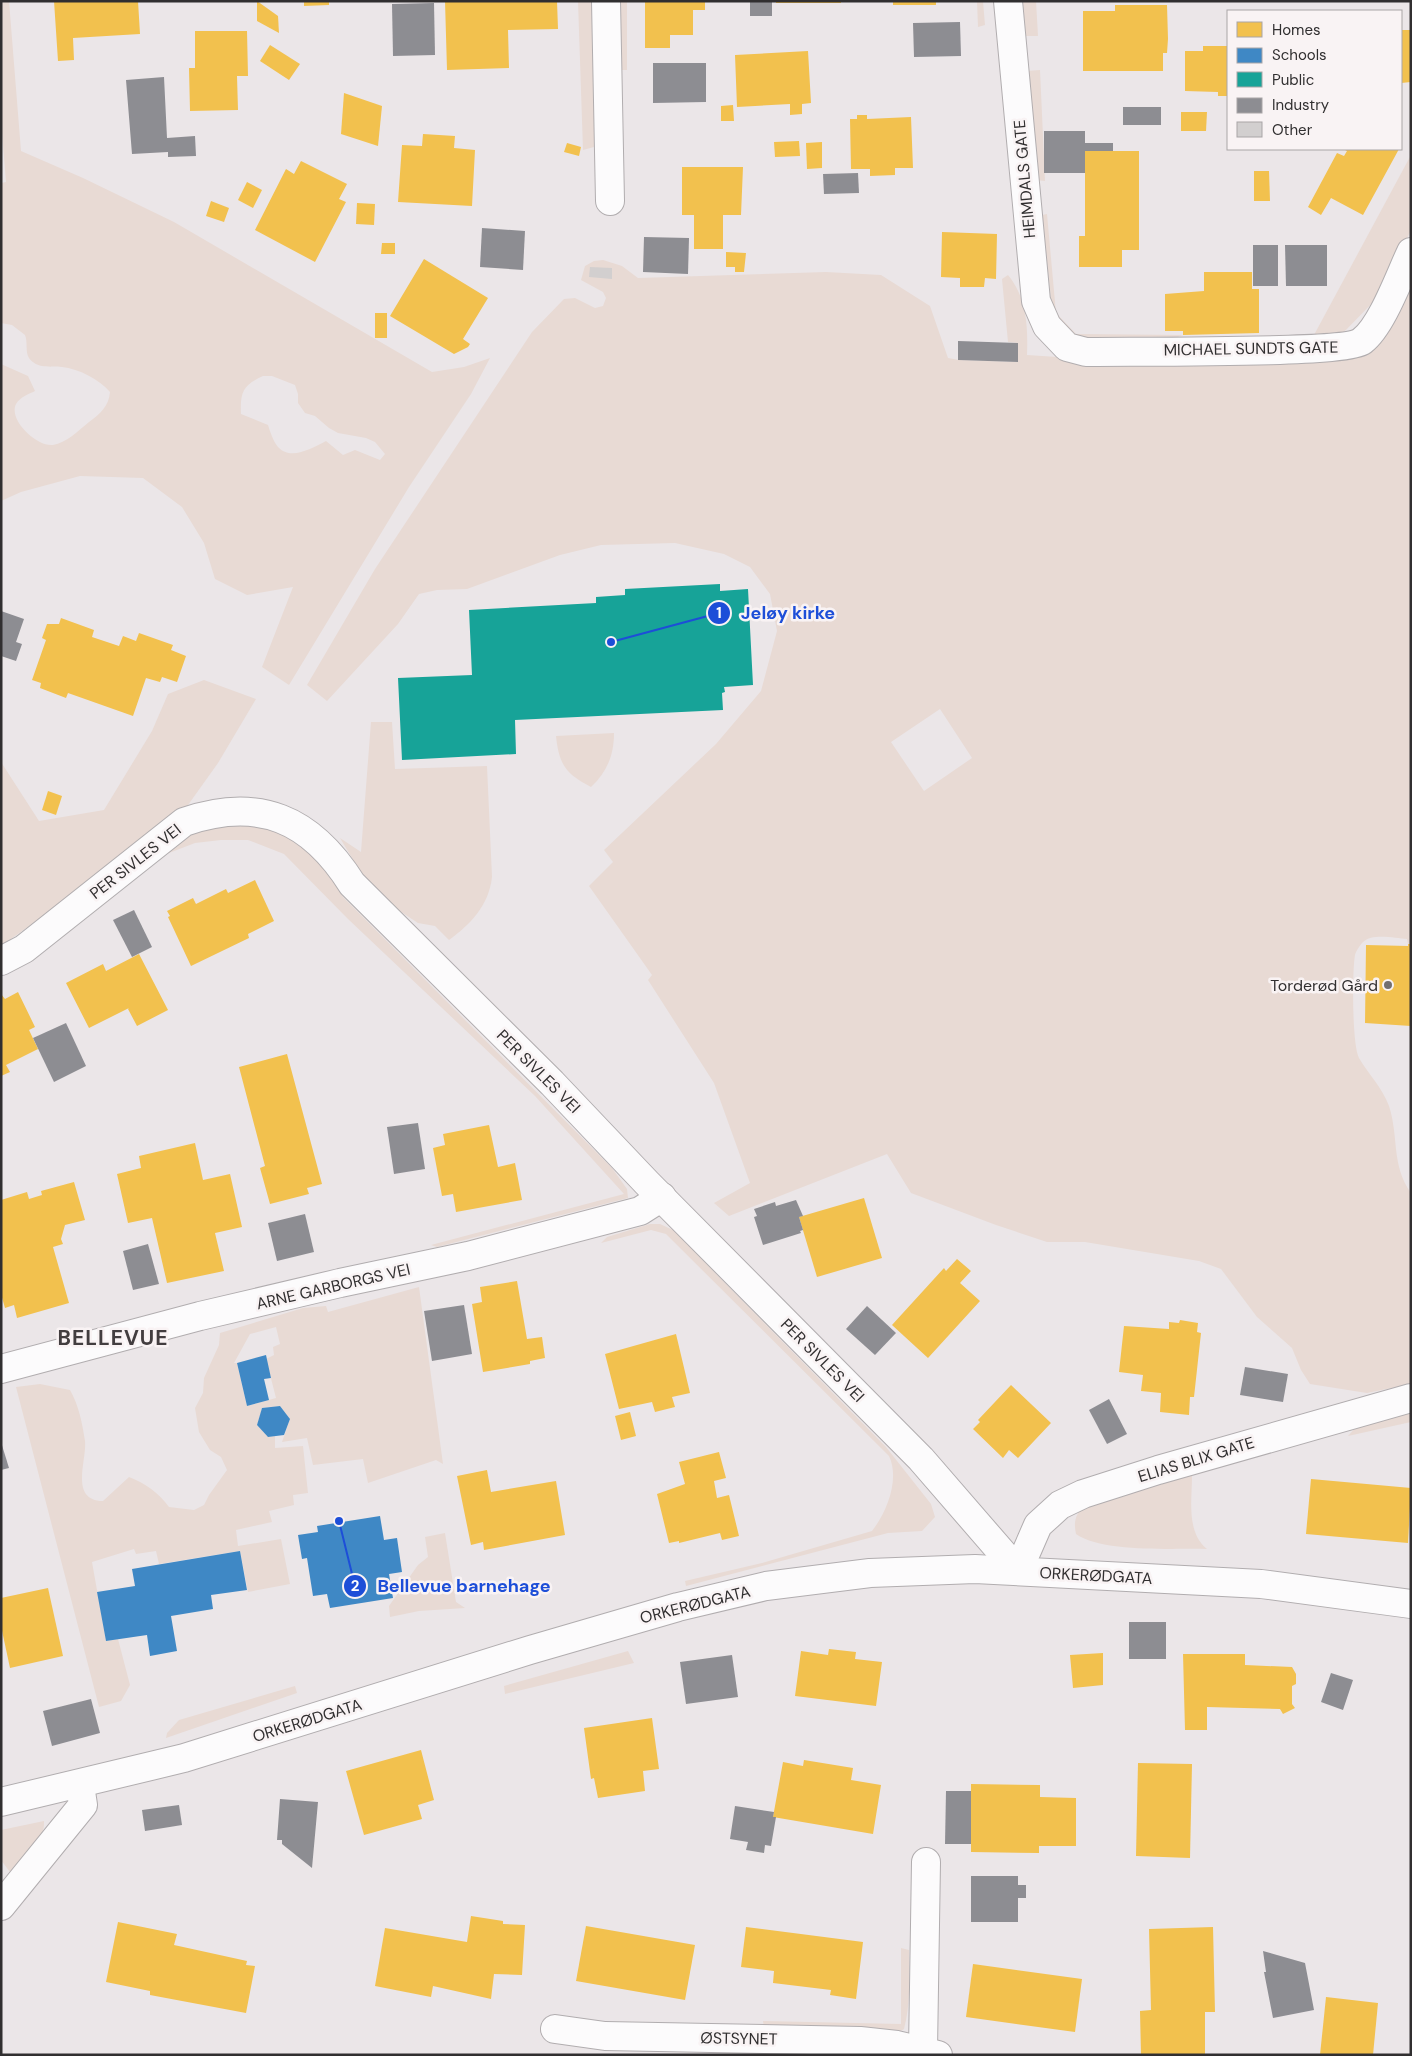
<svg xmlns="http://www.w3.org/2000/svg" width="1412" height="2056" font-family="'DM Sans',sans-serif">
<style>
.green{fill:#e8dad4;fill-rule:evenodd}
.homes{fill:#f2c14e}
.schools{fill:#3f88c5}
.public{fill:#17a398}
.industry{fill:#8d8d92}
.building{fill:#d2cfcf}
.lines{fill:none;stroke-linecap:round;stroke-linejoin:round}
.minor-casing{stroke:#b1adaf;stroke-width:30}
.minor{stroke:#fcfbfc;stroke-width:28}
.poi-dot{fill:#726f70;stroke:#f9f3f4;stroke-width:2}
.labels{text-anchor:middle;stroke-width:5;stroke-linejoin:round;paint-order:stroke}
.street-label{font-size:16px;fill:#312f30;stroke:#f9f3f4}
.poi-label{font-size:16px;fill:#312f30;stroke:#f9f3f4;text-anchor:end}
.district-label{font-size:21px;font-weight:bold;letter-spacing:1px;fill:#423d3f;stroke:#f9f3f4}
.leader{fill:none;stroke:#1d4ed8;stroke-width:2}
.callout-dot{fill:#1d4ed8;stroke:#f9f3f4;stroke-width:2}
.mark-label{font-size:15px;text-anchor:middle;font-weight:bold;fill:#fff}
.callout-label{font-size:18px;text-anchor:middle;font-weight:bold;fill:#1d4ed8;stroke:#f9f3f4;stroke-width:5;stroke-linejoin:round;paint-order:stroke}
</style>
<rect width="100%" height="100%" fill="#ebe6e8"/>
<g class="green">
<path d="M1,1h8l12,150 62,27 91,44 258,150 32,-5 26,-9 -19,36 -62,93 -120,198 -27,-18 31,-80 -46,8 -32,-16 -11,-36 -22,-36 -39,-29 -63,-2 -59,16 -20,9v-137l27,12 7,15c-6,3 -15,6 -19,13 -8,16 21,43 37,41 13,-2 25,-14 36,-23 11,-8 20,-16 21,-30 -11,-13 -31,-23 -48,-25 -12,-1 -25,2 -33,-9 -4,-6 -1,-16 -4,-23l-13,-10 -11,-2v-140l5,-1 -5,-61zM263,376h9l23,9 3,9v9l7,10 10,3 14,12 9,5 28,5 9,4 10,12 -5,6 -25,-10 -12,5 -17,-14c-14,7 -35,20 -48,6 -5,-6 -8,-16 -10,-22l-27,-11c-1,-22 2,-29 22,-38z"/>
<polygon points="578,1 595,1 598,129 594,147 583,150"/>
<polygon points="617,1 627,1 627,70 619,70"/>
<polygon points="977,1 983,1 985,25 978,27"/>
<polygon points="1023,1 1036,1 1038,36 1025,36"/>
<polygon points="1040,70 1045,181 1035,180 1026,71"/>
<polygon points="1411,155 1411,230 1380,295 1342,334 1314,335"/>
<polygon points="1047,214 1056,313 1076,334 1183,335 1170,340 1083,339 1070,336 1053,317 1042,215"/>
<path d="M603,260l19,6 16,12 188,-6 55,3 49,31 18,52 11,2 58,2 1,-19 -10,-1 -6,-63 6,-4c19,23 20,52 19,80l91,6 170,-3 2,6 11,-3 46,-2 64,-91v676h-3l-1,-5c-12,-1 -35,-6 -44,3 -3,3 -7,9 -8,13 -3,17 -3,90 4,103 10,17 23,29 30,48 10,31 2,59 22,87v191l-44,9 -57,-9 -9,-14 -9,-22 -35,-31 -36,-48 -22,-8 -114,-19h-38l-51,-17 -85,-32 -24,-39 -158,62 -15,-13 36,-20 -36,-100 -66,-103 4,-5 -63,-89 24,-24 -9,-12 112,-106 45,-53 16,-60 -7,-37 -20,-27 -26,-13 -49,-11 -74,2 -41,10 -93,34 -30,1 -18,4 -21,30 -71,77 -20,-16 68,-116 157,-237 32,-33 11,-1 20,10 8,-2 3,-8 -3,-6 -22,-12 4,-14 9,-5zM940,709l32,49 -48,33 -33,-49z"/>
<polygon points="204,680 256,699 218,763 188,805 81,889 1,946 1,762 39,821 104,810 152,731 168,694"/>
<path d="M371,722h21l3,47 92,-3 5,111c-3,28 -21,47 -43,63l-14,-14 -17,-3 -29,-19 -25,-26 -24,-40 21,14z"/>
<path d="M614,733c0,22 -7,39 -23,54 -25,-13 -32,-22 -35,-51z"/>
<path d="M250,823c53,15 67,25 93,74l269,271 15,21 1,9 -191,49 -6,-2 193,-51 -89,-98 -187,-177 -64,-65 -36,-14h-27l-26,3 -26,10 -3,-3 29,-20z"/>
<path d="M650,1224h10l13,6 213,217 45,57 4,13 -13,14 -34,2 -202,53 -1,-5 77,-18 110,-32c15,-19 28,-52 17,-75l-223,-222 -15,-4 -50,13 6,-6z"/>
<path d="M419,1287l24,177 -7,-4 -68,23 -5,-24 -50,6 -6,-27 -25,4 8,-23 -10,-13 -18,2 -5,17 11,12 7,-1v12l28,-2 5,47 -15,2 1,10 -25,6 3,11 -36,8 2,16 43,-7 9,45 -42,8 -8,-41 -81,13 -3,-13 -20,3 -2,-5 -42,13 14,79 12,-2 12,46 -9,16 -22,6 -83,-320 24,-3 30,6c9,16 12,32 15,51 2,20 -16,59 18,60l26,-24c16,6 30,16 40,30l25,3 10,-5 5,-10 18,-25 -6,-13 -11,-7 -11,-18 -4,-24 8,-15 1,-15 15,-33 1,-12 83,-25 23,-2 2,6zM276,1327l4,17 -7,3 1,8 -8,4 10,39 -29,8 -10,-43h-3l16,-29z"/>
<polygon points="1411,1411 1411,1422 1348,1436 1357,1426"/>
<path d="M1192,1476c0,24 -6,56 15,73 -34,-1 -104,4 -131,-15 -3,-14 0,-22 12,-30l77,-23z"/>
<polygon points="445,1533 456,1602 465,1608 419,1611 390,1617 389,1606 418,1565 428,1557 425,1537"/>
<polygon points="628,1651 634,1663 505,1694 504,1686"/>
<polygon points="295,1686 297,1693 166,1738 167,1733 179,1720"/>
<path d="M44,1821c1,23 -19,36 -34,51l-9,-12v-30z"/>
<path d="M901,1948l8,2c0,27 2,53 -5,79l-5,3 -135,-4 -1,-7 138,3z"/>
</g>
<g class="homes">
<polygon points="54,1 138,1 140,34 73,38 74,60 58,61"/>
<polygon points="257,1 278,16 279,33 257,21"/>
<polygon points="304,1 329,1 329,5 304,6"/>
<polygon points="445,1 557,1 558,29 508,30 509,68 447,70"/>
<polygon points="645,1 705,1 705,10 693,10 693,35 670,35 670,48 645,48"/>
<rect x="776" y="1" width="65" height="2"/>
<rect x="893" y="1" width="43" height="4"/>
<polygon points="1115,5 1167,5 1168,39 1167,53 1163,53 1163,71 1083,71 1083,11 1115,11"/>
<polygon points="1401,30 1411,30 1411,82 1401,83"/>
<polygon points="195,31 247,31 248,76 237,76 238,110 190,111 189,68 195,68"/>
<polygon points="270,45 300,64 289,80 260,61"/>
<polygon points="1203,46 1228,46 1228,96 1218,96 1218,92 1185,91 1185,51 1203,51"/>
<polygon points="808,51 811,103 802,104 802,114 790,115 790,104 737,107 735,55"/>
<polygon points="344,93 382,106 378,146 341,134"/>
<polygon points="733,105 734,121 721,121 721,106"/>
<polygon points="1181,112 1207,112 1206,131 1181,131"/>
<polygon points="857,115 867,115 867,119 911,117 913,168 895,168 895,175 870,176 870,169 851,169 850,119 857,119"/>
<polygon points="423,134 455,136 454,148 475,150 472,206 398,202 402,145 422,146"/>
<polygon points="799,141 800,156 775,157 774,142"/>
<polygon points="822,142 822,168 807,169 806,143"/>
<polygon points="567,143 581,147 579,156 564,152"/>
<polygon points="1343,149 1399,149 1363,215 1331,198 1321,215 1308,207 1337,153 1344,156 1347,151"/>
<polygon points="1085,151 1139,151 1139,250 1122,250 1122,267 1079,267 1079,236 1085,236"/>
<polygon points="301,161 347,184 339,199 346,202 315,262 255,230 286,169 294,174"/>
<polygon points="682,167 743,167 741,215 723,215 723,249 694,249 694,215 682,215"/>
<polygon points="1254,171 1269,171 1270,201 1254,201"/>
<polygon points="247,182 262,190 253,208 238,200"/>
<polygon points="211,201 229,208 224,222 206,216"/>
<polygon points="357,203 375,204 374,225 356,224"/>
<polygon points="942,232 997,234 996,279 985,278 984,287 960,287 960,278 941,277"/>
<polygon points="382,243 395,243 395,254 381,254"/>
<polygon points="726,252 746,253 744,272 735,272 735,267 726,267"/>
<polygon points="424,259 488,298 463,339 470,344 468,347 454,354 390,316"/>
<polygon points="1204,272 1252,272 1252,289 1259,289 1259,333 1183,335 1183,331 1165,331 1165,294 1204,291"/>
<rect x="375" y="313" width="12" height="25"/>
<polygon points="61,618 94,630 92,637 119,646 123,636 136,641 139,633 173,645 171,650 186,656 177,682 162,677 160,682 146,678 133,716 68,693 66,698 40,688 41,683 32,680 46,640 42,638 47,624 59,624"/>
<polygon points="48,791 62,796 56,815 42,810"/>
<polygon points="255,880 274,921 248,934 249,938 191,966 168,917 170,916 167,911 193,898 196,904 226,889 228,893"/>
<polygon points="1408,944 1411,944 1411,1026 1365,1023 1366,945 1408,946"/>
<polygon points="139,954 168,1010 137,1026 128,1009 129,1008 89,1028 66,983 103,964 106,971"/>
<polygon points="18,992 35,1027 29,1030 38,1049 6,1065 10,1072 1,1076 1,994 5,999"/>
<polygon points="287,1054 322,1184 307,1188 309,1194 270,1204 260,1168 265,1166 239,1067"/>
<polygon points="489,1125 498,1167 515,1163 522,1200 456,1212 453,1194 442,1196 433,1148 445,1145 443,1134"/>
<polygon points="195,1143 203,1180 230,1174 242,1227 215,1233 224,1271 167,1283 152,1218 128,1223 117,1174 141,1168 139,1156"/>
<polygon points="74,1182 85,1220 65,1225 61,1239 63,1244 53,1247 69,1303 17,1318 14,1305 5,1308 1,1294 1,1200 27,1192 29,1199 42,1195 41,1191"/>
<polygon points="864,1198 882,1258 817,1277 799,1217"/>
<polygon points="957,1259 971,1271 960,1283 980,1301 928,1358 892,1325 944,1268 946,1271"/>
<polygon points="517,1281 527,1339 542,1337 545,1358 530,1361 530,1364 483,1372 472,1304 482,1302 480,1287"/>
<polygon points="1180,1320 1198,1323 1197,1332 1201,1333 1194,1397 1190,1397 1189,1415 1160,1412 1161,1393 1141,1391 1143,1375 1119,1372 1124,1326 1169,1329 1169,1322 1179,1323"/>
<polygon points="676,1334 690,1393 672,1397 675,1407 655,1412 652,1402 619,1409 605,1354"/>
<polygon points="1011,1385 1051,1423 1018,1458 1009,1450 1003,1458 973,1429 980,1422 978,1420"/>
<polygon points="630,1412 636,1436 621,1440 615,1416"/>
<polygon points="719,1452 726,1478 714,1481 717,1498 729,1495 739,1536 722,1540 720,1533 679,1543 679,1541 669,1543 657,1494 685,1484 679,1462"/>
<polygon points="487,1470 491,1492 556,1481 565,1535 484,1550 483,1542 471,1545 457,1476"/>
<polygon points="1311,1479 1411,1488 1408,1543 1306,1534"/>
<polygon points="48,1588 63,1656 10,1668 1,1626 1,1598"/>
<polygon points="829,1649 856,1652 855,1659 882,1662 876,1706 795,1696 801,1651 828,1655"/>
<polygon points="1103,1653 1103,1685 1073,1688 1070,1655"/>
<polygon points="1183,1654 1245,1654 1245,1665 1292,1667 1296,1674 1296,1684 1292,1686 1292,1704 1295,1708 1283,1714 1280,1709 1207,1707 1207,1730 1185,1730"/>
<polygon points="652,1718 659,1769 643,1771 645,1791 598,1798 594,1778 591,1779 584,1728"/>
<polygon points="421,1750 434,1800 418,1805 422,1819 364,1835 346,1771"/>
<polygon points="804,1760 853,1768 851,1780 881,1785 873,1834 773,1817 783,1762 803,1766"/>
<polygon points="1138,1763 1192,1764 1190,1858 1136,1856"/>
<polygon points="971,1784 1040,1785 1040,1797 1076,1798 1076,1846 1039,1846 1039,1853 971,1852"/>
<polygon points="471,1916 503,1921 503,1924 525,1925 522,1975 494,1974 491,1999 433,1986 431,1997 375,1986 385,1928 467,1942"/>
<polygon points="118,1922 177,1934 174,1945 247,1961 246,1965 255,1966 246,2013 150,1995 150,1991 106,1982"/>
<polygon points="586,1926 695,1945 685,2000 576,1981"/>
<polygon points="746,1927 863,1942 856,1999 830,1995 831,1990 773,1983 774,1971 741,1967"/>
<polygon points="1213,1927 1215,2012 1205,2012 1205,2055 1141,2055 1140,2011 1151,2010 1149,1929"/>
<polygon points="973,1964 1082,1979 1075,2032 966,2017"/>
<polygon points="1326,1997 1378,2003 1373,2055 1320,2055"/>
</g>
<g class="schools">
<polygon points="266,1355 271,1378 264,1379 269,1400 247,1406 237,1363"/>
<polygon points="280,1406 290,1419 284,1435 268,1437 257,1425 262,1408"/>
<polygon points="380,1516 384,1540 397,1538 402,1572 389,1574 393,1598 330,1608 327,1594 313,1596 307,1558 302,1559 298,1535 318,1532 317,1526"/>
<polygon points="240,1551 247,1590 211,1595 213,1609 171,1616 177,1651 150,1656 147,1635 106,1641 97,1592 135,1586 132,1569"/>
</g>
<polygon class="public" points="720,584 720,591 748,589 753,685 724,687 725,692 722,693 723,710 515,720 516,754 402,760 398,678 472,675 469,610 596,603 596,597 625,595 625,589"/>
<g class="industry">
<rect x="750" y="1" width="22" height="15"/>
<polygon points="434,3 435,55 393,56 392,4"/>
<polygon points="960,22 961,56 914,57 913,23"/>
<polygon points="653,63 706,63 706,102 653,103"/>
<polygon points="164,77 167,138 195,136 196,156 168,157 168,152 132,154 126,80"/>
<rect x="1123" y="107" width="38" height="18"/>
<polygon points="1044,131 1085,131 1085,143 1113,143 1113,151 1085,151 1085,173 1044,173"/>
<polygon points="858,173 859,193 824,194 823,174"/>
<polygon points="482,228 525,231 523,270 480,267"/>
<polygon points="644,237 689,238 688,274 643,272"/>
<rect x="1253" y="245" width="25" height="41"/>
<polygon points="1285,245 1327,245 1327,286 1286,286"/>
<polygon points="958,341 1018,343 1018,362 958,360"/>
<polygon points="1,611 24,619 16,642 22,644 16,661 1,656"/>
<polygon points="134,910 152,947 132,957 113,920"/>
<polygon points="66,1023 86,1066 54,1082 33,1038"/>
<polygon points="418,1123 425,1169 394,1174 387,1127"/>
<polygon points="796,1200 803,1216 799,1217 803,1230 800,1231 801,1233 763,1245 754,1217 757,1216 754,1209 775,1202 776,1206"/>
<polygon points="305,1214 314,1252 277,1261 268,1223"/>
<polygon points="148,1244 159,1284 133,1290 123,1251"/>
<polygon points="464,1305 472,1354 432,1361 424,1311"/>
<polygon points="867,1306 896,1333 875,1355 846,1329"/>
<polygon points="1245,1367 1288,1374 1283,1402 1240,1395"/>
<polygon points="1109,1399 1127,1434 1107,1444 1089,1410"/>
<polygon points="1,1442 9,1468 1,1470"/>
<rect x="1129" y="1622" width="37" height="37"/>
<polygon points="732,1655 738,1697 686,1704 680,1662"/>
<polygon points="1331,1673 1353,1680 1343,1710 1321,1702"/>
<polygon points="91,1699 100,1733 52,1746 43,1711"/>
<polygon points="946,1791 971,1791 971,1844 945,1844"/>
<polygon points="280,1799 318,1802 312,1868 282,1844 282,1840 277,1840"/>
<polygon points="179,1805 182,1825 145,1831 142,1810"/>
<polygon points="735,1806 774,1812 773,1817 776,1817 771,1846 765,1845 764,1853 746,1850 748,1842 730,1839"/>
<polygon points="971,1876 1018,1876 1018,1885 1026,1885 1026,1898 1018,1898 1018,1922 971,1922"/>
<polygon points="1263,1951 1305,1963 1314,2010 1273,2018 1264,1972 1266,1972"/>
</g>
<polygon class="building" points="590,267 612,268 612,279 589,277"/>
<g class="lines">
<g class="minor-casing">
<g id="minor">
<polyline points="606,1 610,201"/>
<path d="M1008,1l28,300 11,25 20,21 19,5c37,-1 259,2 276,-11 20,-15 38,-66 49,-89"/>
<path d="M1,961l23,-12 160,-127c75,-26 127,-3 168,62l200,199 95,100 274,276 97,112 20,-46 22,-20 23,-11 75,-24 253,-72"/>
<polyline points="1,1369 200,1316 340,1283 468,1256 640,1211 662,1197"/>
<polyline points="1,1802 184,1758 530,1650 678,1607 766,1586 870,1573 975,1569 1261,1584 1411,1604"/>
<polyline points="1,1906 83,1805 80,1785"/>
<polyline points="555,2029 605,2036 860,2041 897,2045 938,2055"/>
<polyline points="923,2050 926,1862"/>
</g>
</g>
<use href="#minor" class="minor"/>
</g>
<circle class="poi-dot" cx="1388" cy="985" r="5"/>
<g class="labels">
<g class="street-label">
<text transform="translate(1024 179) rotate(-95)" y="6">HEIMDALS GATE</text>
<text transform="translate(1251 348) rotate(-1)" y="6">MICHAEL SUNDTS GATE</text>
<text transform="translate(135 861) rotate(-38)" y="6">PER SIVLES VEI</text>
<text transform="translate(539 1071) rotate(45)" y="6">PER SIVLES VEI</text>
<text transform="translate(333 1286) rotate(-13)" y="6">ARNE GARBORGS VEI</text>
<text transform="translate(823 1360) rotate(45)" y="6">PER SIVLES VEI</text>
<text transform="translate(1196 1459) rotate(-17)" y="6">ELIAS BLIX GATE</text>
<text transform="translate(1096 1575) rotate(3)" y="6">ORKERØDGATA</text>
<text transform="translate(695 1604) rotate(-14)" y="6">ORKERØDGATA</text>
<text transform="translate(307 1720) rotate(-17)" y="6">ORKERØDGATA</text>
<text transform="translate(739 2038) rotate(1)" y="6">ØSTSYNET</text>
</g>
<g class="poi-label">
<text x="1378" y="991">Torderød Gård</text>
</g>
<g class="district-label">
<text x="113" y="1345">BELLEVUE</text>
</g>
</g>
<path class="leader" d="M611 642L719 613M339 1521L355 1586"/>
<g class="callout-dot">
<circle cx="611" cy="642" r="5"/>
<circle cx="339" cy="1521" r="5"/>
<circle cx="719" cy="613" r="12"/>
<circle cx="355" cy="1586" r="12"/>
</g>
<g class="mark-label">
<text x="719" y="618">1</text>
<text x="355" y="1591">2</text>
</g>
<g class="callout-label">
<text x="788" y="619">Jeløy kirke</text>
<text x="464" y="1592">Bellevue barnehage</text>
</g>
<rect width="1412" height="2056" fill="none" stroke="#312f30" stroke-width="5"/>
<rect x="1227" y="10" width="175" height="140" fill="#f9f3f4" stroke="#a9a5a6"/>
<rect x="1237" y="22" width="25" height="15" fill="#f2c14e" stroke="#a9a5a6"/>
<text x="1272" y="35" font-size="15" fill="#312f30">Homes</text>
<rect x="1237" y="48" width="25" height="15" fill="#3f88c5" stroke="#a9a5a6"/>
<text x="1272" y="60" font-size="15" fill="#312f30">Schools</text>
<rect x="1237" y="72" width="25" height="15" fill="#17a398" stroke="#a9a5a6"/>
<text x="1272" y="85" font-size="15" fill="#312f30">Public</text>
<rect x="1237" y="98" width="25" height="15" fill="#8d8d92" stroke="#a9a5a6"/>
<text x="1272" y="110" font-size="15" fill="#312f30">Industry</text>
<rect x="1237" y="122" width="25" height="15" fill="#d2cfcf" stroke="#a9a5a6"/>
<text x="1272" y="135" font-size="15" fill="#312f30">Other</text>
</svg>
